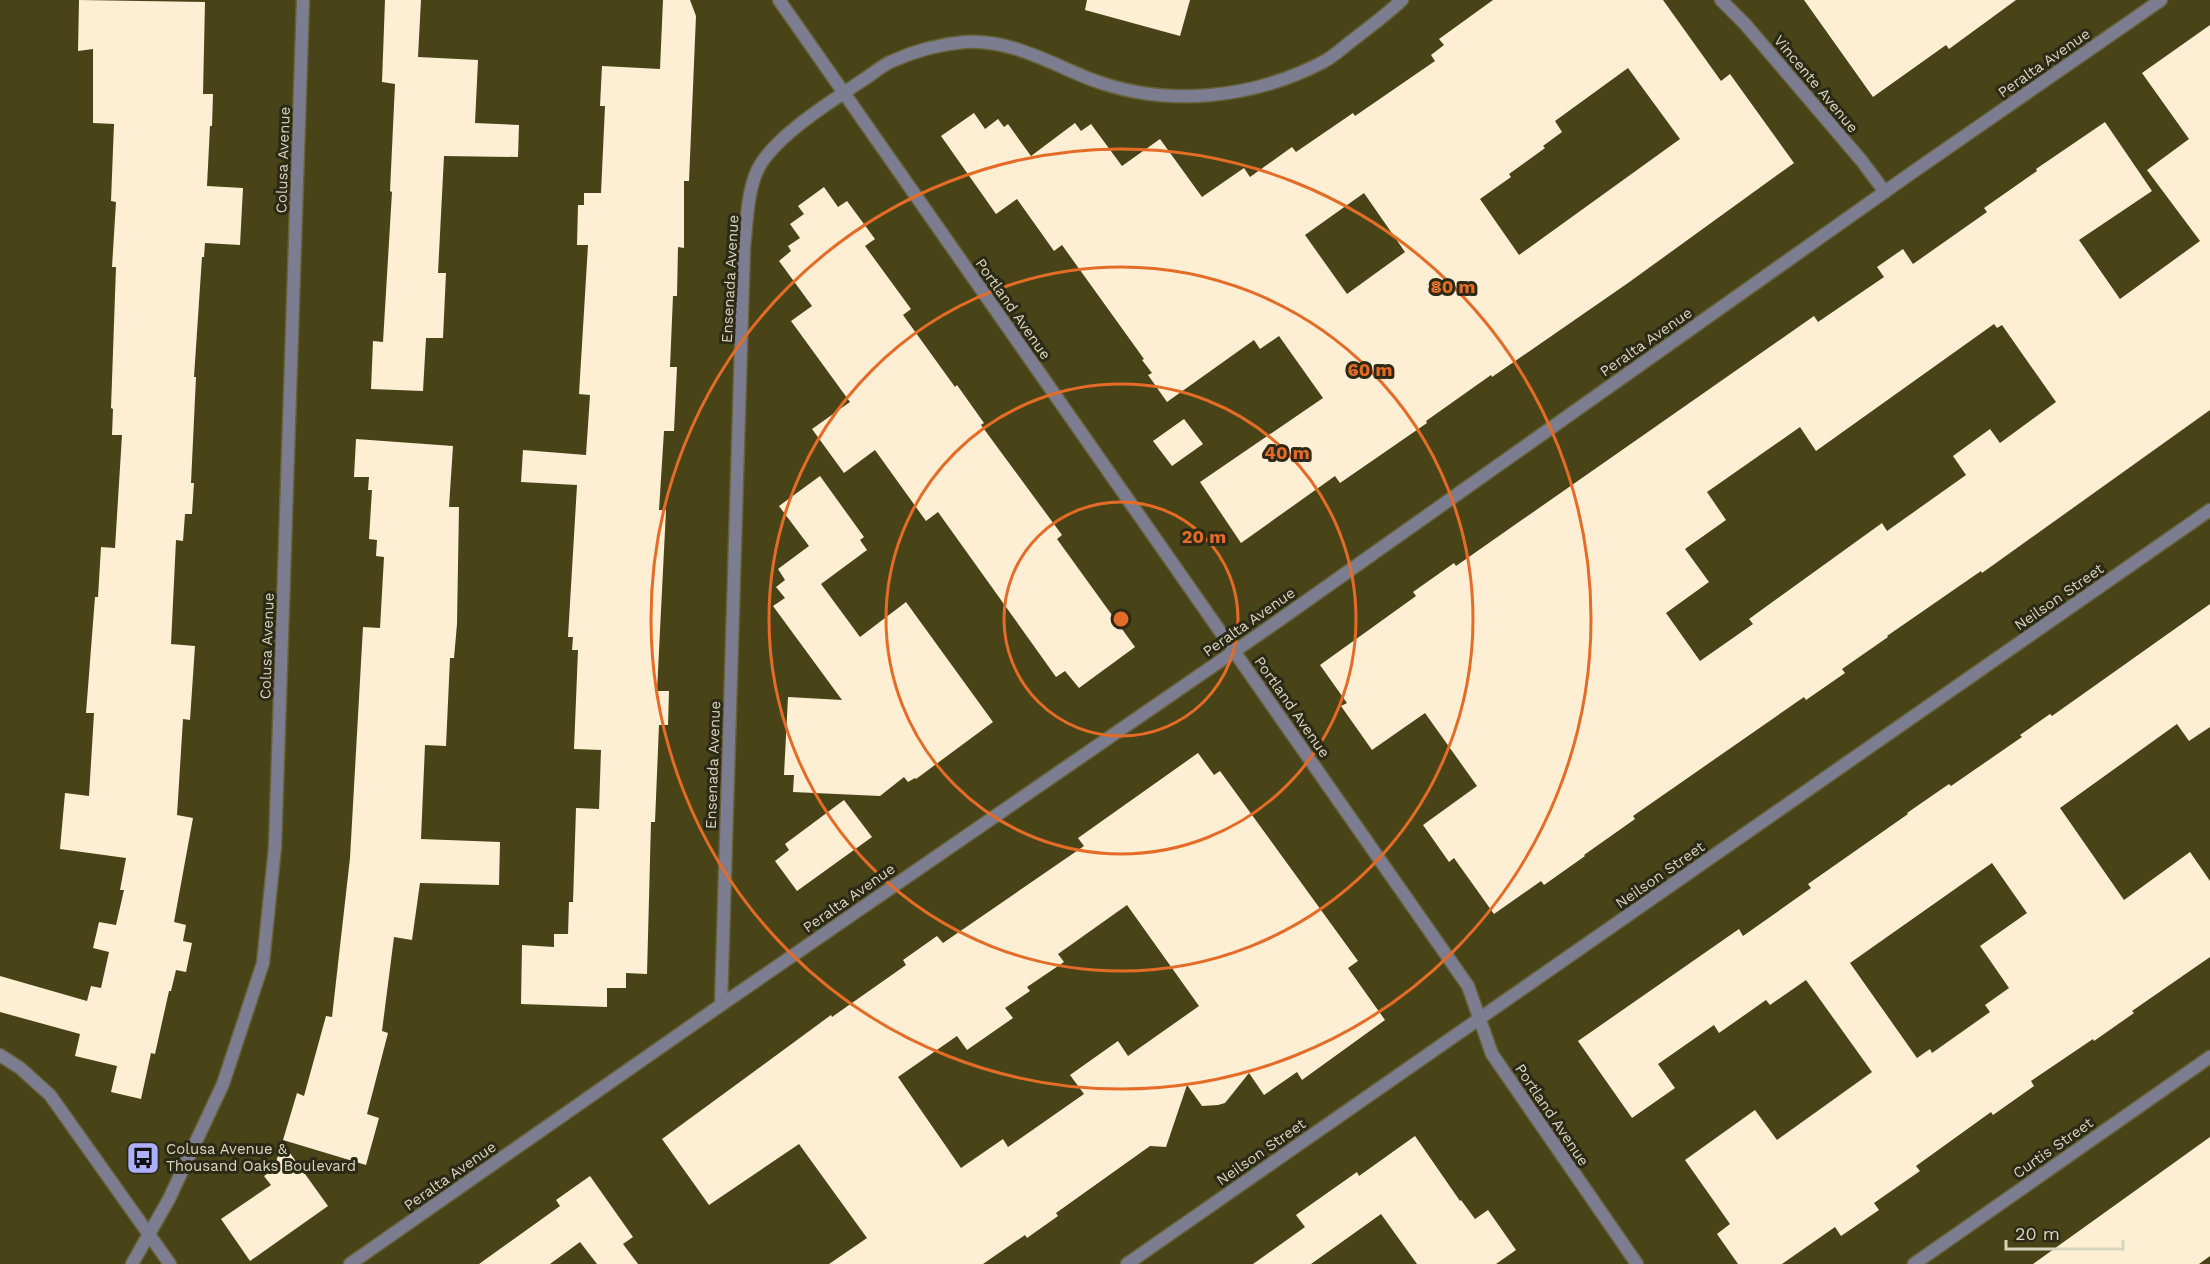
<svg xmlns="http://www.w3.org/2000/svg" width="2210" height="1264" font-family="'Work Sans',sans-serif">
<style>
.building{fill:#fdeed4;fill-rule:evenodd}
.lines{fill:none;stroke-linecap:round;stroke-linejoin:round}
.minor-casing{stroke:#656138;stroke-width:15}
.tertiary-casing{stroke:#656138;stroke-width:15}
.minor{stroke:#7c7d90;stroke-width:12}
.tertiary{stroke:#7c7d90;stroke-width:12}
.ring{fill:none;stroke:#e56c27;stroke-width:3}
.labels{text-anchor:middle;stroke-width:6;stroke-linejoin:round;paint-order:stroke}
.street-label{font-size:15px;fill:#d7d5bd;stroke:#2c2a17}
.poi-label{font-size:15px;fill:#d7d5bd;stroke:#2c2a17;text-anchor:start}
.centre{fill:#e56c27;stroke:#2c2a17;stroke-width:3}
.ring-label{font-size:18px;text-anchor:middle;font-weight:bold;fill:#e56c27;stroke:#2c2a17;stroke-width:6;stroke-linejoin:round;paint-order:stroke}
</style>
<rect width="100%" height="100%" fill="#494417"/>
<g class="building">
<polygon points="79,0 205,2 203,94 213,94 212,126 210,126 207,186 243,188 240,245 205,243 204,257 202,257 194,377 196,377 191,483 194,483 192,514 185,514 183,541 176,540 171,644 195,646 190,720 183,719 177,815 193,818 174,922 186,925 183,941 192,943 186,972 176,970 171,991 169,991 155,1054 151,1053 141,1099 111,1092 117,1066 75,1056 80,1034 0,1012 0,976 87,1001 91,986 101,988 109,952 93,948 99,922 116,925 124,890 120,890 126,858 60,849 65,793 89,796 94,713 86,713 95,597 98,597 101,547 115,548 122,435 112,435 113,409 111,408 116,267 112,267 116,202 111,201 114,124 93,123 93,49 78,51"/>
<polygon points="385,0 421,0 418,57 478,60 475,123 519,125 518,157 444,156 438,273 446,273 443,338 426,338 423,391 371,389 373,341 383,342 392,192 390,191 395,84 382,82"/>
<polygon points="663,0 690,0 696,16 689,181 684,181 684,248 678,247 677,296 673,296 670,367 677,367 674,431 664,431 659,510 666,510 657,691 669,691 668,725 659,725 655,822 651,822 647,974 626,973 626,988 607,988 607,1007 521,1004 522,945 554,947 554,934 568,934 569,902 573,902 576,808 599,809 601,750 574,749 578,650 572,650 573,637 568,637 577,485 521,482 523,450 586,455 590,395 579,394 588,245 577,245 578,205 584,205 584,193 601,193 605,106 600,106 602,66 660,69"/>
<polygon points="1087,0 1190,0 1180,36 1085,10"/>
<path d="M1493,0h170l58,81 9,-7 64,89 -166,120 -136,94 -1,-2 -65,46 1,2 -87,60 -5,-7 -94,67 -41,-61 123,-84 -44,-62 -19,13 -6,-9 -87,62 -19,-27 4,-2 -10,-13 2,-1 -82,-114 -8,6 -37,-52 -21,15 -55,-78 33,-23 11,16 13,-10 6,8 4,-3 23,32 44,-33 6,8 10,-7 31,42 38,-27 42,58 42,-29 6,9 42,-30 4,5 57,-39 2,3 80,-55 -4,-6 13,-10 -5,-6zM1628,68l52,71 -161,116 -39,-56 31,-22 -2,-3 36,-26 -2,-2 19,-14 -7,-11zM1364,193l41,59 -58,42 -42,-59z"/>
<polygon points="1804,0 2016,0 1949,49 1946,45 1873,97"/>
<path d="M2210,25v385l-228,163 -1,-2 -94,65 1,1 -46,32 3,4 -39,27 -2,-3 -171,119 2,3 -51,36 1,1 -41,29 -3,-4 -47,33 -40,-56 -5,4 -26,-37 54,-39 -52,-73 -53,37 -31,-44 6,-3 -27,-38 96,-69 -3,-4 41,-29 2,3 358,-250 4,6 66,-45 -7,-10 26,-18 10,15 74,-52 -3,-4 53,-37 -1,-2 69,-47 47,69 -73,49 41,59 80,-58 -53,-71 42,-31 -47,-66zM1994,324l3,4 5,-3 54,77 -56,41 -10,-14 -37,27 13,19 -79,56 -5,-8 -133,96 4,5 -53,37 -34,-48 43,-31 -24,-33 41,-29 -19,-28 93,-65 16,24z"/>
<polygon points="824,187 838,207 847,201 875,239 865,246 911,309 903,315 955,387 957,385 984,423 981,425 1062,535 1057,539 1135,647 1079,688 1065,671 1056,677 938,512 926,521 875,450 844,473 812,429 850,402 791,321 812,306 779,261 791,251 788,246 800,238 790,224 804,214 798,206"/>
<polygon points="1184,419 1203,444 1172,466 1153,441"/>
<polygon points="356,439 453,446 449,507 459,507 457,624 454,658 450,658 446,746 425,745 421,839 500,842 499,885 420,883 412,940 394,937 382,1031 388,1033 367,1114 379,1118 366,1165 283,1140 297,1093 304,1096 326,1016 332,1017 350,858 363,627 380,628 384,557 376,556 377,540 369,539 372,490 368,490 369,477 354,477"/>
<polygon points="820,476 864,537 860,540 867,550 821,584 860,637 906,602 993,722 916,779 915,778 908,782 904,777 880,796 793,792 794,775 784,775 788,697 842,700 773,606 785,598 776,587 785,580 778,569 809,546 779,506"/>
<path d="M2210,604v123l-21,14 -12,-17 -117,84 64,92 66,-48 20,29v76l-78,54 2,2 -40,28 -1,-2 -62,42 3,5 -41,29 -2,-3 -75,54 4,5 -46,32 5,7 -38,26 -6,-9 -53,37h-44l-21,-30 13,-10 -45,-64 70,-50 22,30 95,-68 -66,-92 -36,25 -4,-5 -47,33 -5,-8 -56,39 17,24 -43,30 -54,-77 161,-112 4,7 68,-48 -3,-4 100,-70 -1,-1 42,-29 2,2 71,-49 -2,-2 30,-21 2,2zM1992,863l35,50 -47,33 29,42 -24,17 5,7 -58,41 -2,-4 -13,9 -67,-95z"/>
<path d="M1198,753l16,22 6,-4 138,190 -10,7 37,52 -83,60 -5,-8 -33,23 -15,-22 -24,30 -7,2 -16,1 -15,-21 -21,62 -16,-1 -94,67 2,3 -31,22 -2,-3 -42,29h-154l38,-26 -68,-94 -90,61 -47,-66 169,-124 1,2 74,-52 -3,-5 34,-24 6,7 141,-97 -6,-8zM1127,905l72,101 -71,50 -10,-15 -48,34 14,19 -76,53 -5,-8 -42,29 -63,-91 59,-41 10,14 46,-32 -8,-10 25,-17 -3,-4 37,-25 -6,-8z"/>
<polygon points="844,800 872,837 797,891 775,861 789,850 785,844"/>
<polygon points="1415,1136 1460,1201 1461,1200 1475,1219 1488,1210 1516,1250 1496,1264 1417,1264 1381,1214 1311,1264 1253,1264 1305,1227 1296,1215 1357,1172 1359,1176"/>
<polygon points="2210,1137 2210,1256 2199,1264 2033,1264"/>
<polygon points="282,1142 328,1206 250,1261 221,1219 271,1185 264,1176 274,1169"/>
<polygon points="590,1176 633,1237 623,1244 638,1264 597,1264 580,1242 550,1264 479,1264 560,1206 556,1200"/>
</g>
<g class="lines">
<g class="minor-casing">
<g id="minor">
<polyline points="779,0 1468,986 1492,1054 1637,1264"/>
<polyline points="1721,0 1745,24 1861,160 1885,192"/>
<path d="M721,1005l23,-758c3,-25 3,-53 13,-76 15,-33 73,-69 103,-89 10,-6 20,-15 30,-20 22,-10 50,-18 75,-20 45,-3 85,21 125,37 76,29 162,20 233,-17 10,-5 18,-13 26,-19 18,-14 36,-27 53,-43"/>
<polyline points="0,1055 20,1068 50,1095 170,1264"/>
<polyline points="350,1264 721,1005 1271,626 1910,174 2161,0"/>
<polyline points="1127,1264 2210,510"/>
<polyline points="1914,1264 2210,1057"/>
</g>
</g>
<g class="tertiary-casing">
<polyline id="tertiary" points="132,1264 169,1199 223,1084 263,963 275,847 303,0"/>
</g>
<use href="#minor" class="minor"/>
<use href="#tertiary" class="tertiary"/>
</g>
<g class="ring">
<circle cx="1121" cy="619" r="117"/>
<circle cx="1121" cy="619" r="235"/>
<circle cx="1121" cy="619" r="352"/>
<circle cx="1121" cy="619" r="470"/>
</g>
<defs>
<g id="bus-square" transform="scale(1.725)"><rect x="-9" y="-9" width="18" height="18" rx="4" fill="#acaffb" stroke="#2c2a17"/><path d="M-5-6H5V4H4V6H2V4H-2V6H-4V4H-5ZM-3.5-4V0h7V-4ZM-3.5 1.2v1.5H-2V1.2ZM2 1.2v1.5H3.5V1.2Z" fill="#111"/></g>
</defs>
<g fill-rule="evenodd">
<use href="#bus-square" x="143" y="1158"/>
</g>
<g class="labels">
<g class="street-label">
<text transform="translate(2044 63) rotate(-35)" y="5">Peralta Avenue</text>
<text transform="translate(1816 84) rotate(50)" y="5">Vincente Avenue</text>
<text transform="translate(283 160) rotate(-88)" y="5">Colusa Avenue</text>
<text transform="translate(730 279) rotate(-87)" y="5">Ensenada Avenue</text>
<text transform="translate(1013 309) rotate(55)" y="5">Portland Avenue</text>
<text transform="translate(1646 342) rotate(-35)" y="5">Peralta Avenue</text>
<text transform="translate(2059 597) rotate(-35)" y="5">Neilson Street</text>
<text transform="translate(1249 622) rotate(-35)" y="5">Peralta Avenue</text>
<text transform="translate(267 646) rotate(-88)" y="5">Colusa Avenue</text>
<text transform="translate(1292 707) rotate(55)" y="5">Portland Avenue</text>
<text transform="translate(713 765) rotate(-88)" y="5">Ensenada Avenue</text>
<text transform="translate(1660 875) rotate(-35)" y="5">Neilson Street</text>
<text transform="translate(849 898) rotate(-35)" y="5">Peralta Avenue</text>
<text transform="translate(1552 1115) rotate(56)" y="5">Portland Avenue</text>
<text transform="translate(2053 1148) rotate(-35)" y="5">Curtis Street</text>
<text transform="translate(1261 1152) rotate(-35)" y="5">Neilson Street</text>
<text transform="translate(450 1176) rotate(-35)" y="5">Peralta Avenue</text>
</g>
<g class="poi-label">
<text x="166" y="1154">Colusa Avenue &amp;<tspan x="166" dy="17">Thousand Oaks Boulevard</tspan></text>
</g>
</g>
<circle cx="1121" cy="619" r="9" class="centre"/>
<g class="ring-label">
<text x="1453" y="293">80 m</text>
<text x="1370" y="376">60 m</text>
<text x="1287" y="459">40 m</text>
<text x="1204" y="543">20 m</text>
</g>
<path d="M2006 1240v9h117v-9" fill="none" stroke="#d7d5bd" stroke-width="3"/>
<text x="2015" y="1240" font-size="18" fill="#d7d5bd" stroke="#2c2a17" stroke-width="4.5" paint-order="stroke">20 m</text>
</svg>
